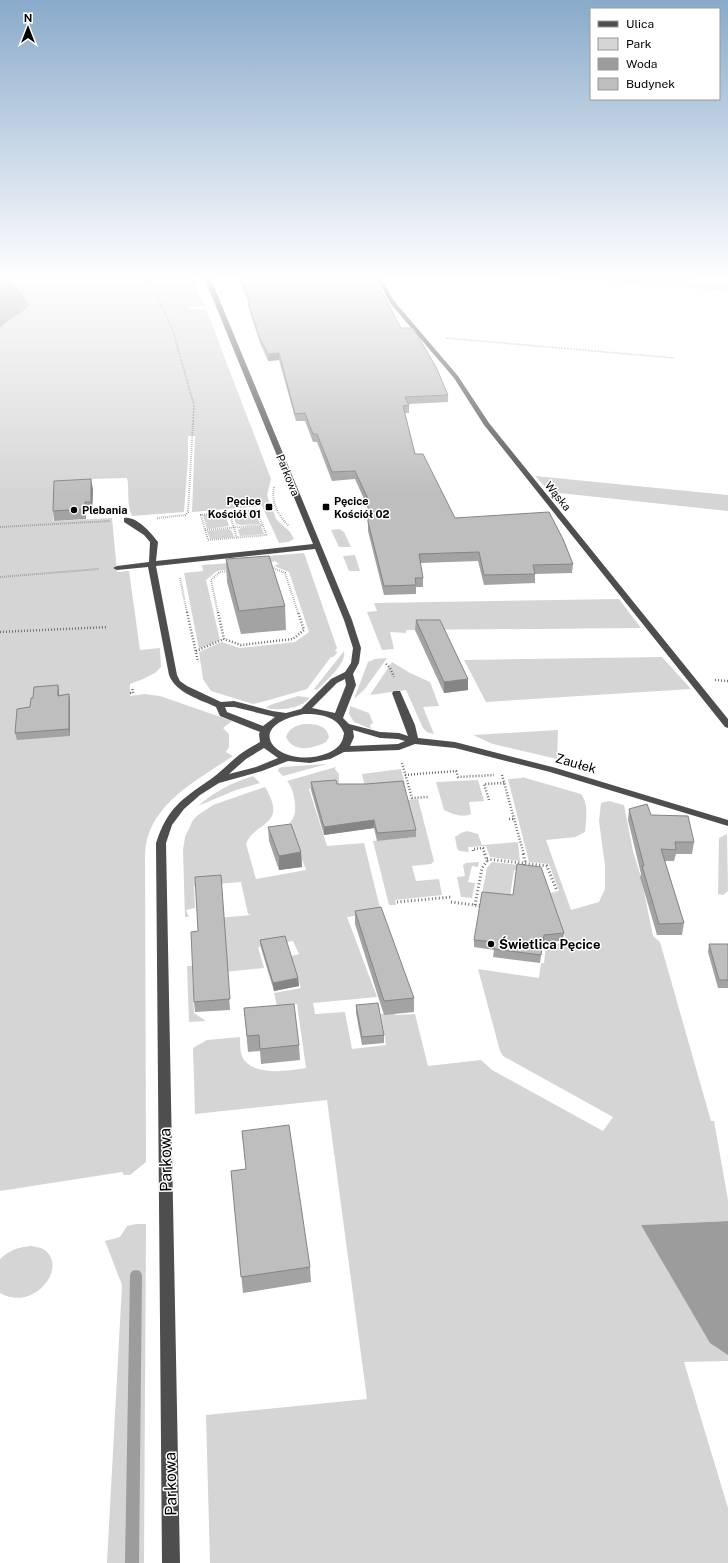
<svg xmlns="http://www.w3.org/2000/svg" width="728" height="1563" font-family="'Public Sans',sans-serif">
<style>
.green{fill:#d5d5d5}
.water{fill:#9c9c9c}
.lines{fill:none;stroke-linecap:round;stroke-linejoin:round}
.stream{fill:#9c9c9c;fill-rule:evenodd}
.path-far3{stroke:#707070;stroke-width:1.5;stroke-dasharray:0.5 1;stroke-linecap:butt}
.path-far2{stroke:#707070;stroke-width:2;stroke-dasharray:0.5 1.5;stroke-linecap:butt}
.path-far1{stroke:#707070;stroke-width:2.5;stroke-dasharray:1 2;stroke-linecap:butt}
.path{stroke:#707070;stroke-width:3;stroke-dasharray:1 2.5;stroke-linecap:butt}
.minor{fill:#4e4e4e;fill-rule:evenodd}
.wall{fill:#a3a3a3}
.shaded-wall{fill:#858585}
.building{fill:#bebebe;stroke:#858585}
.poi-dot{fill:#000;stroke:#fff;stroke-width:1.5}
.labels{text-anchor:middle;stroke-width:3;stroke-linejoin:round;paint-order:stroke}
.far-street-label{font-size:11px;fill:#000;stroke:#fff}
.far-poi-label{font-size:11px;font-weight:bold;fill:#000;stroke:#fff;text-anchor:start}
.street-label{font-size:13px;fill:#000;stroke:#fff}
.poi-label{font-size:13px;font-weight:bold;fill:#000;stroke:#fff;text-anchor:start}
.near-street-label{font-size:16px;fill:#000;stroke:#fff}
</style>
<rect width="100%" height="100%" fill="#fff"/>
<g class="green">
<path d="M0,277h192l13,29 -17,1v2h18l65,170 -4,16 3,9h-5l2,7 6,-1 3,9 14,13 4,7 -6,3 -9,1 -17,-37 -70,6 3,-76h-7v23l-4,53 -52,4c-6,-12 -2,-25 -5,-38l-35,1 -3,9 -35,2 -1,31 59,-3 5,54 12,-1 11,79 20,-2 1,19 -6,6 -12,6 -13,5v12l14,-2 16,2 72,25 -9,7 6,6v13l-3,5 7,4c-37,25 -86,49 -88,98l1,308 -16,13h-6l-2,-3 -122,19z"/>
<polygon points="539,277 664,277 728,281 728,291"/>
<polygon points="535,476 728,495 728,511 550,492"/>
<polygon points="255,511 260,524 241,525 236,524 232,513"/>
<polygon points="225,513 229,526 207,529 203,515"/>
<polygon points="261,526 264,534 240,536 238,530 241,528"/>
<polygon points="228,529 231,530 234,537 210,539 207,531"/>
<polygon points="339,529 344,532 351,547 339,547 331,530"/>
<polygon points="304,553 337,648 335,651 338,652 333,657 331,657 307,689 269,700 253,704 211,691 203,679 199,652 222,642 239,648 295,642 309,632 289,572 274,566 279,564 275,561 260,567 257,557"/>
<polygon points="355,555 360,571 349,571 343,556"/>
<polygon points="230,563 231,569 217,571 206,580 220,640 199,649 184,573 203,571 202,565"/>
<polygon points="619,599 641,628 406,630 406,633 390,632 394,649 382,650 367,612 377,611 374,603"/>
<path d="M344,651c3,13 -18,29 -27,39l-3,-1z"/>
<polygon points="662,657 691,689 486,702 464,660"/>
<polygon points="387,658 364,690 354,699 368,662 375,659"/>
<polygon points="392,662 410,673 430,682 439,706 423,707 434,734 427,732 423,728 406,690 370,695"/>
<path d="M298,696l12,2c-10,11 -30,13 -44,10l4,-3z"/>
<polygon points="350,706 369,713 373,723 370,725 371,729 354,722 349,714"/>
<path d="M304,724c10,0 22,0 25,13l-3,5c-13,7 -33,11 -40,-5 3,-9 9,-11 18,-13z"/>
<polygon points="558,730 557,759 493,744 473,735"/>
<polygon points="327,764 283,776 278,771 279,768 282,767"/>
<path d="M336,767l-1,2 4,5v12l-30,3 18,57 37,-3 17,69 -34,5 30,80 -64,6 2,11 30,-2 7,37 34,-4 -5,-31 13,-1 1,2 20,-1 13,52 53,-6 11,10 111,61 10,-14 -110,-61 -3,-5 -22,-82 61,9 2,-15h3l2,-18 21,-2 -17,-50 9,-2 -10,-27 -20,-2 -21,-83 14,-1v-1l59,17c8,10 5,26 4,38l-10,5 -29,3 25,70 28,-8 6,-13v-23l-6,-45 2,-18 8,-2 15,4 9,46 8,26 12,59 7,6 51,179h3l14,79v21l-86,4 86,129v7l-44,1 44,146v55h-518l-4,-148 161,-16 -40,-299 -132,14 -2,-66 14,-8 33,-3c0,6 0,14 2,19 9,21 46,15 64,12l-9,-64 -20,2 -3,-13 27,-5 -10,-32 8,-2 -6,-13 -35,6 6,21 -40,4 -7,-54 35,-3 -4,-1 -7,-32 -47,4 1,22 -9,2 3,7h-4l-2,-67 2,-13 8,-17 5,-5 15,-10 52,-18c24,40 -11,34 -19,57l10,35 50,-9 -13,-35 -5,-9c3,-5 7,-9 7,-15 1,-8 -2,-24 -8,-30z"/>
<polygon points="401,769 405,784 365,787 362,774"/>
<path d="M253,776l7,7 -24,7 -38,16c17,-15 34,-23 55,-30z"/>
<path d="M478,780l6,21 -15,1 2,12c-8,4 -19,0 -27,-4l-8,-28z"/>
<polygon points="418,799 434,861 431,864 412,866 416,881 439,879 442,895 395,900 396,905 389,905 373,841 416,837 406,800"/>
<polygon points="467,831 478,834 482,845 518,842 520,861 490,857 486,846 468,847 469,852 459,851 457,848 455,837 461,833"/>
<polygon points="727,834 728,891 723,895 718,894 719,838"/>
<polygon points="479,862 478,867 472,866 468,882 475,883 472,898 461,897 457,877 465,876 463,865 466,863"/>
<polygon points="492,862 520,865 519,870 514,870 509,903 481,899 487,868"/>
<polygon points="187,966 192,966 194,1013 206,1021 189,1022"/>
<polygon points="136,1224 146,1224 144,1563 107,1563 122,1285 105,1241 120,1237 127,1226"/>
<path d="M31,1246c4,1 9,1 12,3 27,16 -8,64 -43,44v-34c10,-9 18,-12 31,-13z"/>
</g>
<g class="water">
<path d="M0,277h7l14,15 8,14c-9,9 -20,12 -29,22z"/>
<polygon points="728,1221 728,1355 710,1343 641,1225"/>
</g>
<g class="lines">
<polygon class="stream" points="136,1270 140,1271 142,1275 139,1563 125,1563 130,1275 132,1271"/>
<g class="path-far3">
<polyline points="143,277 151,284 172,328 194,405 193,424"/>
<polyline points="150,282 154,277"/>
<polyline points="446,338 674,358"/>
</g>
<g class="path-far2">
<path d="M274,487c-3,15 4,29 15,39"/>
<polygon points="256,510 267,535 208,540 201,515"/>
<polyline points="229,512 237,538"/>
<polyline points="157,518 185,515 188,512 193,423"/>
<polyline points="0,527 110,521"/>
<polyline points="205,530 262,525"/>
<polyline points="0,577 99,569"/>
<polyline points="180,578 187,613"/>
<polyline points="218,613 211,580 220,572 271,567 285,573 298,613"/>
</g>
<g class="path-far1">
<polyline points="187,612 198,662"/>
<polyline points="218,612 224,639 241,645 293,639 304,630 298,612"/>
<polyline points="0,632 108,627"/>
<polyline points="196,651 224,639"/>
<polyline points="386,664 390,668 394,677"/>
<polyline points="715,680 728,681"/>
<polyline points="130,693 133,693 132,687"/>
<polyline points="402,763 412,798 428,797"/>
<polyline points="405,775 456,771 458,777 494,775"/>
<polyline points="502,775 524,855"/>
<polyline points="489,800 484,784 505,783"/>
<polyline points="509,819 514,819"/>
<polyline points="473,851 473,849 483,848 485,855"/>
</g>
<g class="path">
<polyline points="523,854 525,861 524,868"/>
<polyline points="487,859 547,866 557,891"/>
<polyline points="397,902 451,897"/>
<polyline points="451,902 482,906"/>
<polyline points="475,905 482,868 487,861 485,854"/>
</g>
<g class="minor">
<path d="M204,277h6l142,343 9,28 -2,15 -6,11 3,11 -13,33 6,6 31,8 19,1 9,3 -16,-43 2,-2h6l15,34 3,13 37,4 101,26 172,52v6l-178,-54 -95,-24 -40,-4 -16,6 -55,2 -14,7 -20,4 -22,-2 -26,10 -43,12 -19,12 -16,14 -12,16 -6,18 14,720h-18l-6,-720c12,-36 25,-43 55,-64 10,-7 18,-16 28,-24 7,-5 14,-9 21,-13l-1,-8 1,-2 -40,-16 -4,-9c-17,-8 -40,-14 -47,-32l-21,-108 -31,3 -4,-2 4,-2 32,-4 1,-20 -6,-7 -20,-13v-4c13,-2 27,15 34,24l-2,19 157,-17zM315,549l29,71 9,28 -2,15 -6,9 -14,7 -30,30 -15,4 -14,-2 -38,-10 -13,1 -34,-16 -7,-5 -3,-6 -21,-109zM345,679l1,6 -11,28 -23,-5 25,-25zM225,707h9l41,10 -12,9 -36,-14zM304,714c17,0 33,2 40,19 -1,11 -7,16 -16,20 -46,19 -92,-26 -24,-39zM353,730l27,8 18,1 7,2 -7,3 -48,2 4,-9zM264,748l14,10 -22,9 -27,7 17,-15z"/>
<polygon points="376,277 380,277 394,301 458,376 489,423 728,719 728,728 725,727 484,425 454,378 390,303"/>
</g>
</g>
<g class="wall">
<polygon points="238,277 374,277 401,328 448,395 448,402 408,404 409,405 409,413 405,413 415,454 455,518 573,564 572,573 535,574 535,583 484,585 478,561 420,563 423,578 423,587 416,587 416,594 384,595 368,531 368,508 355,479 332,481 317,442 313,442 305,421 296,421 279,360 268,361 260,343 248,306 248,301"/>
<polygon points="93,489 92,512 86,512 86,519 54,521 53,511"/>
<polygon points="226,559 285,606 286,630 241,634 227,582"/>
<polygon points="416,620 468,690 444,693 415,630"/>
<polygon points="58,685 59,695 69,694 70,701 70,736 17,740 15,733 30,707 33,698"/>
<polygon points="311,782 337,784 416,830 416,837 377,841 374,828 324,835 311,790"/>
<polygon points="629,809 651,815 694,842 692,854 676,854 674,861 665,861 684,923 682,935 657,935 640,877 641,874 628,820"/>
<polygon points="268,827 301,852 302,867 279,870 269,841"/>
<polygon points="221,875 230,1010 195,1012 194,1002 198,931"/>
<polygon points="355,911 414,998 414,1012 384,1015 355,924"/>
<polygon points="564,933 563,941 543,942 540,963 493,957 494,950 474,947 474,940"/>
<polygon points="260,940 298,978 299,986 274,991 261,948"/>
<polygon points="709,944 728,944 728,988 718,988 708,952"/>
<polygon points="356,1005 384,1035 384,1043 362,1045 356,1013"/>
<polygon points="244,1008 299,1045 300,1060 261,1064 260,1051 248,1052"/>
<polygon points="242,1131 310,1267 311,1282 243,1293 231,1171 246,1169"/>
</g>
<g class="shaded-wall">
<polygon points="279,353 279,360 268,361 268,354"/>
<polygon points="91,479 93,489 92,512 91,502"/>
<polygon points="85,502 86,512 86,519 85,509"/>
<polygon points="468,679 468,690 444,693 444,682"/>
<polygon points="58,685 59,692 59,703 58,696"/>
<polygon points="69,694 70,701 70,736 69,729"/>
<polygon points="374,820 374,828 324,835 324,827"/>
<polygon points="301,852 302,867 279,870 279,856"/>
<polygon points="298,978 299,986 274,991 273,983"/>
</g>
<g class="building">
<polygon points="240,277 374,277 401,328 413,328 436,367 448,395 405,397 409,405 403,406 415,454 423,454 455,518 549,512 563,539 573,564 533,565 535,574 484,575 479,552 419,554 423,578 415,578 416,585 384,586 368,522 368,499 355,471 332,472 317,434 313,434 305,413 295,414 279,353 268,354 259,336 248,300 250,299"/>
<polygon points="91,479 91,502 85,502 85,509 53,511 54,481"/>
<polygon points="269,556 285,606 239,611 226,559"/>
<polygon points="416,620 440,620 468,679 444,682"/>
<polygon points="58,685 58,696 69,694 69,729 15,733 17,709 30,707 31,698 33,698 34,687"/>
<polygon points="336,780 337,784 366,784 403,781 416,830 377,833 374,820 324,827 311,782"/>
<polygon points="647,804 651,815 688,816 694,842 675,842 676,850 661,849 684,923 659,924 642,866 644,866 629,809"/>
<polygon points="291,824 301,852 279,856 268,827"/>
<polygon points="517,864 541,867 564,933 544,935 541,955 494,949 495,942 474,940 482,892 513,895"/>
<polygon points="221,875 230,999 194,1002 191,932 198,931 195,877"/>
<polygon points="381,907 414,998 384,1001 355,911"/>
<polygon points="285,936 298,978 273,983 260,940"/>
<polygon points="709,944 728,944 728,980 719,980"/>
<polygon points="378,1003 384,1035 362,1037 356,1005"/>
<polygon points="294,1004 299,1045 260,1049 259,1035 247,1036 244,1008"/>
<polygon points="289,1125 310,1267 241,1277 231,1171 246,1169 242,1131"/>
</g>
<linearGradient id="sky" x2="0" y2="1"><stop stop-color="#89aaca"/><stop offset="0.56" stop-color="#fff"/><stop offset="1" stop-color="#fff" stop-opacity="0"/></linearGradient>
<rect width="728" height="495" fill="url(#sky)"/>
<g class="poi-dot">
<rect x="265" y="503" width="8" height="8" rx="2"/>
<rect x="322" y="503" width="8" height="8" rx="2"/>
<circle cx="74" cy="510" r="4"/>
<circle cx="491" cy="944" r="4"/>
</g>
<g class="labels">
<g class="far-street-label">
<text transform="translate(288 475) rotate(68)" y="4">Parkowa</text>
<text transform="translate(558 496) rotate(51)" y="4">Wąska</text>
</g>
<g class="far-poi-label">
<text x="261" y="505" text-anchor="end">Pęcice<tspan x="261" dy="13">Kościół 01</tspan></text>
<text x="334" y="505">Pęcice<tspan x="334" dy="13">Kościół 02</tspan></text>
<text x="82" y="514">Plebania</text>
</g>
<g class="street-label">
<text transform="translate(576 763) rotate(16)" y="5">Zaułek</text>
</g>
<g class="poi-label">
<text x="499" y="949">Świetlica Pęcice</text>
</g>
<g class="near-street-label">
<text transform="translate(165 1160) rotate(-91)" y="6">Parkowa</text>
<text transform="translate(170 1484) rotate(-91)" y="6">Parkowa</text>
</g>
</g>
<rect x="590" y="8" width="130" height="92" fill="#ffffff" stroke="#999999"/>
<rect x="598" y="21" width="20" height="6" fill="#4e4e4e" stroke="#999999"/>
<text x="626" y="28" font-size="12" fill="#000000">Ulica</text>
<rect x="598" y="38" width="20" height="12" fill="#d5d5d5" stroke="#999999"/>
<text x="626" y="48" font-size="12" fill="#000000">Park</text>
<rect x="598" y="58" width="20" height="12" fill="#9c9c9c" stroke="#999999"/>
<text x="626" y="68" font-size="12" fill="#000000">Woda</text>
<rect x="598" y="78" width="20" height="12" fill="#bebebe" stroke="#999999"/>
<text x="626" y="88" font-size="12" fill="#000000">Budynek</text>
<g transform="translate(28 28)" stroke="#ffffff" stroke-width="3" paint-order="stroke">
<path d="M0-3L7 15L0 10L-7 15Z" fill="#000000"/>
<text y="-6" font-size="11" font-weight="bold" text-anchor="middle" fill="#000000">N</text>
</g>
</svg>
